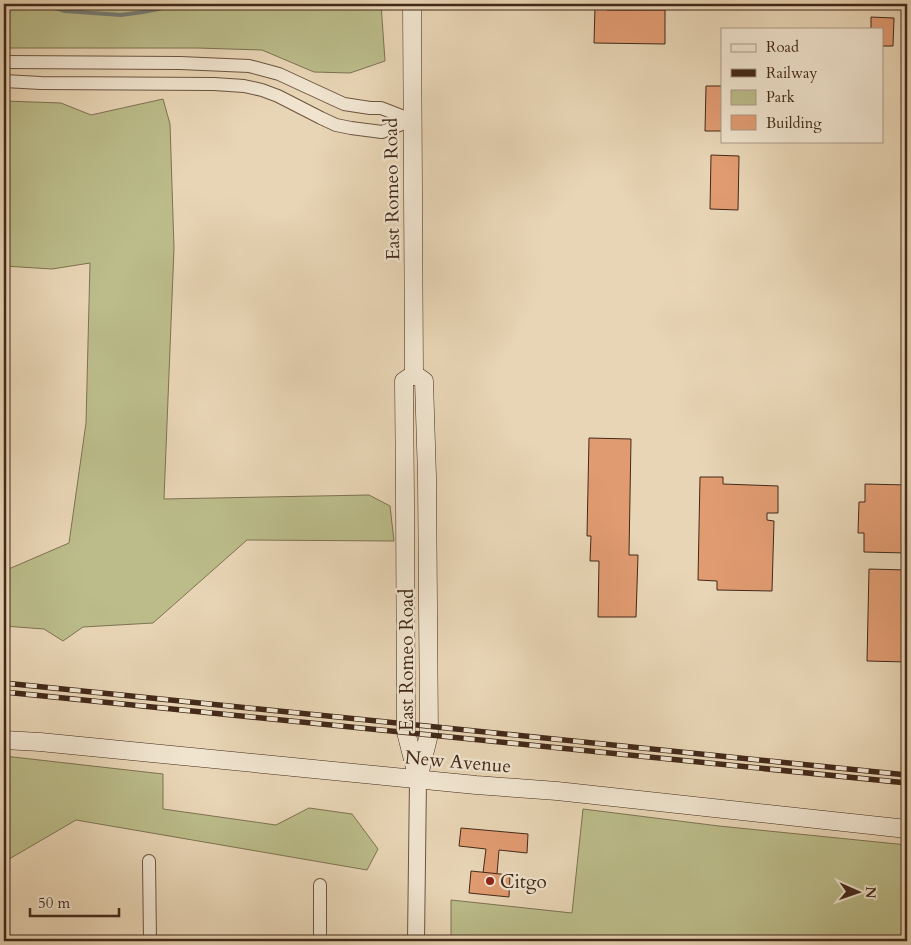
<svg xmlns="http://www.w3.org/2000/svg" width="911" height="945" font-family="Cardo,serif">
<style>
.green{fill:#bbbc8a;stroke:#7e7252}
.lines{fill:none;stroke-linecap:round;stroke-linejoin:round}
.stream{stroke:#767e77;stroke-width:4}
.building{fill:#e19b71;stroke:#422919}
.minor-casing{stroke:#6c5440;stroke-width:14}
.tertiary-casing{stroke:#6c5440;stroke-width:18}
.secondary-casing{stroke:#422919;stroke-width:19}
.minor{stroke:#f0e4cf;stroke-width:12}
.tertiary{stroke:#f0e4cf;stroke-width:16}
.secondary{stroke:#f0e4cf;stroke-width:18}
.rail-casing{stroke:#422919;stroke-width:5.5}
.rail{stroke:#f0e4cf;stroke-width:4;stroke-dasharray:11;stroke-linecap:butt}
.poi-dot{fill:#8f2418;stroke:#f0e4cf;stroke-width:2}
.labels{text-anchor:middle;stroke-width:4.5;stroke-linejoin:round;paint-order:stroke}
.street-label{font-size:19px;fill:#422919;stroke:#f0e4cf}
.poi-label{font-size:19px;fill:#422919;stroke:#f0e4cf;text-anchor:start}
</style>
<rect width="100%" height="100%" fill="#e8d5b5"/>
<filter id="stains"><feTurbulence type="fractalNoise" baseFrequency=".004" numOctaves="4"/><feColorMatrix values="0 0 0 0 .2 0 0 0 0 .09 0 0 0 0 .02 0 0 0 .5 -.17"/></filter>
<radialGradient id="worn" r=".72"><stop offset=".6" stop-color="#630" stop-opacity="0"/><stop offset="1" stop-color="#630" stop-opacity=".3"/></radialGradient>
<g class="green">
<polygon points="4,4 381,4 385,61 350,73 314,72 262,50 197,48 4,48"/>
<polygon points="163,99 170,124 174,248 164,499 369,495 390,506 394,541 247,540 153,623 83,627 63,641 44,629 4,626 4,571 69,543 86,423 90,263 52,269 4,266 4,101 61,103 91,115"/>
<polygon points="4,756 163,774 163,809 276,825 309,808 352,814 378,849 367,870 76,820 4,862"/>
<polygon points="583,809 719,826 907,845 907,941 451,941 451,900 572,913"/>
</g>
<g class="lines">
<polyline class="stream" points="32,4 59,9 65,11 121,15 143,12 168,7"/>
</g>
<g class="building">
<polygon points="590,4 607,4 607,10 665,10 665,44 594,43 595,7 590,7"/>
<polygon points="871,17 894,18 893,46 882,46 882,29 871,29"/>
<polygon points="706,86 722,86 722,131 705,131"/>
<polygon points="711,155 739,156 738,210 710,209"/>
<polygon points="589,438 631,439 629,555 638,555 636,617 598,617 599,561 590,561 591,536 587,536"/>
<polygon points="700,477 723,477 723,484 778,486 778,513 767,513 767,520 774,521 772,591 717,590 717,581 698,580"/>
<polygon points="865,484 907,485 907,553 864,552 864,533 858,533 859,502 865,502"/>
<polygon points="869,569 907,570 907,662 867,661"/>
<polygon points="461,828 528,834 527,853 499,850 497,874 483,873 486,849 459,846"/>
<polygon points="471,871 510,875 509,897 469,893"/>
</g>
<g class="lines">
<g class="minor-casing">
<g id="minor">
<polyline points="4,62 180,63 249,66 279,74 344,104 370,108 381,108 412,120"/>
<polyline points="4,81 41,83 214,84 244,86 262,90 278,96 321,118 336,125 351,128 382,132 412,120"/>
<polyline points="149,861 150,941"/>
<polyline points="320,941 320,885"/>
</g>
</g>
<g class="tertiary-casing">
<polyline id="tertiary" points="416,941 418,779"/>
</g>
<g class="secondary-casing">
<g id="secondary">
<polyline points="412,4 414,374"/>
<polyline points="414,374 404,381 405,501 406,724 406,732 418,779"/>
<polyline points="414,374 424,381 427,477 429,734 419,775"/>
<polyline points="4,740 40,742 476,785 557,791 907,829"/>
</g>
</g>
<use href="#minor" class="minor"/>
<use href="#tertiary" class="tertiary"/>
<use href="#secondary" class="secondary"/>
<g class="rail-casing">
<g id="rail">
<polyline points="4,683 907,775"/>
<polyline points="4,692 907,783"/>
</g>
</g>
<use href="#rail" class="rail"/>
</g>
<circle class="poi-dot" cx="490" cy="881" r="5"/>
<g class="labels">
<g class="street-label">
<text transform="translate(391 189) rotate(-91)" y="7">East Romeo Road</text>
<text transform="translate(406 660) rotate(-90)" y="7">East Romeo Road</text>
<text transform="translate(458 761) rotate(5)" y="7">New Avenue</text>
</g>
<g class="poi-label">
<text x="500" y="888">Citgo</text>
</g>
</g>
<rect width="911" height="945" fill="none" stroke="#e8d5b5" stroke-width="20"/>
<rect x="5" y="5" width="901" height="935" fill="none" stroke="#422919" stroke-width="2.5"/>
<rect x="10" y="10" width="891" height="925" fill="none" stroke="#422919"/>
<rect x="721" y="28" width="162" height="115" fill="#f0e4cf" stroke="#aa9986"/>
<rect x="731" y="44" width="25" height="8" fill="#f0e4cf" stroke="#aa9986"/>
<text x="766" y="52" font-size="15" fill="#422919">Road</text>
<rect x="731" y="69" width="25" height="8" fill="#422919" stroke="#aa9986"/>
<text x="766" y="78" font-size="15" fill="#422919">Railway</text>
<rect x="731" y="90" width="25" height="15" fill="#bbbc8a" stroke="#aa9986"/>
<text x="766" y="102" font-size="15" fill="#422919">Park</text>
<rect x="731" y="115" width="25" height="15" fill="#e19b71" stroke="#aa9986"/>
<text x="766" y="128" font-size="15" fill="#422919">Building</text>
<g transform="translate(858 892) rotate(92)" stroke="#f0e4cf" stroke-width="4" paint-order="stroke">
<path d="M0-4L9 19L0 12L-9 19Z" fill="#422919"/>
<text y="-8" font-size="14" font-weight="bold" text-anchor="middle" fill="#422919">N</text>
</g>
<path d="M30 908v8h89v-8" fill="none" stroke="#422919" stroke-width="2.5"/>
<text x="38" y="908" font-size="15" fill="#422919" stroke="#f0e4cf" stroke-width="4" paint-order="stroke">50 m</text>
<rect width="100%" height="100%" filter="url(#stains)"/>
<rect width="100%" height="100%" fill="url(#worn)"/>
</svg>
